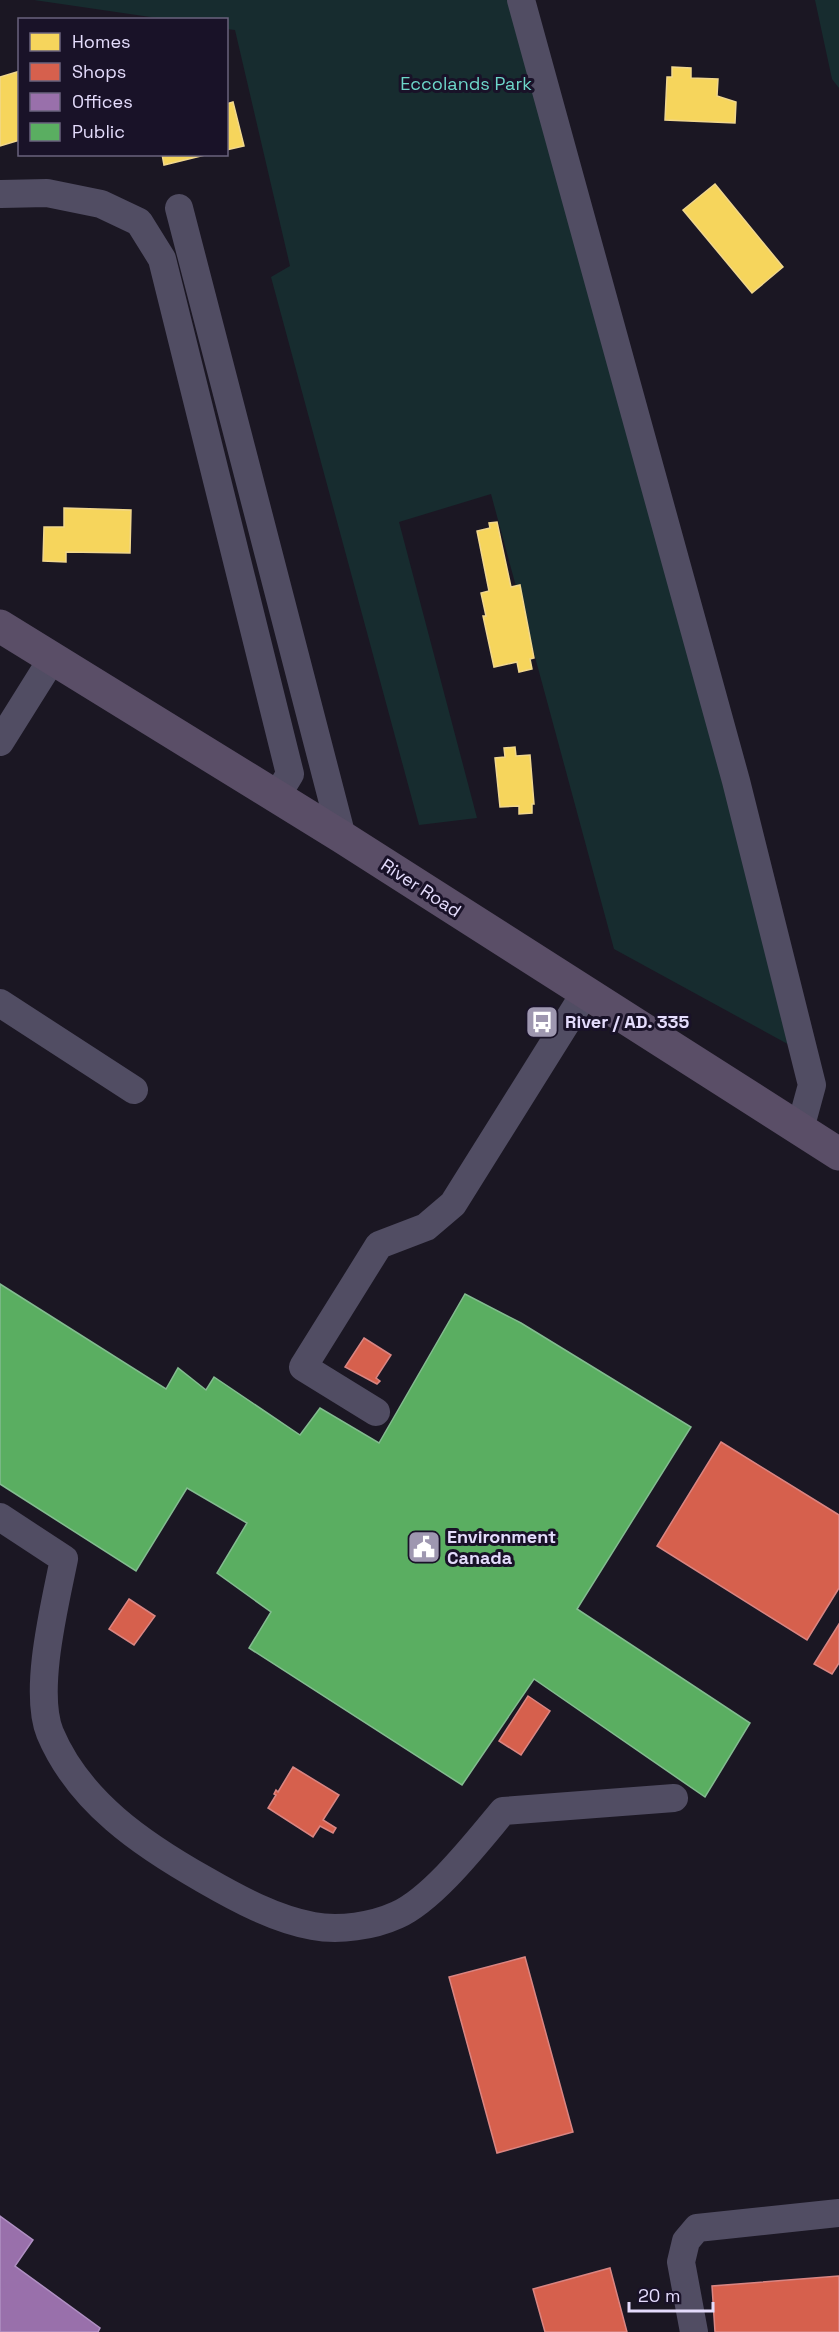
<svg xmlns="http://www.w3.org/2000/svg" width="839" height="2332" font-family="'Space Grotesk',sans-serif">
<style>
.green{fill:#172c2f}
.homes{fill:#f6d55c;stroke:#f1d78c;stroke-width:1.5}
.shops{fill:#d6604d;stroke:#da8582;stroke-width:1.5}
.offices{fill:#9970ab;stroke:#b090c3;stroke-width:1.5}
.public{fill:#5aae61;stroke:#83bc90;stroke-width:1.5}
.lines{fill:none;stroke-linecap:round;stroke-linejoin:round}
.minor{stroke:#514d63;stroke-width:28}
.major{stroke:#5a4e67;stroke-width:33}
.labels{text-anchor:middle;stroke-width:6;stroke-linejoin:round;paint-order:stroke}
.park-label{font-size:18px;fill:#6dd7ca;stroke:#191228}
.street-label{font-size:18px;fill:#e4dcfc;stroke:#191228}
.poi-label{font-size:18px;font-weight:bold;fill:#e4dcfc;stroke:#191228;text-anchor:start}
</style>
<rect width="100%" height="100%" fill="#1b1723"/>
<g class="green">
<polygon points="34,0 529,0 795,1048 614,949 491,494 399,522 477,818 419,825 271,277 290,266 235,30 227,29 226,20 164,19"/>
<polygon points="815,0 839,0 839,88 832,79"/>
</g>
<g class="homes">
<polygon points="672,67 691,68 691,78 718,79 717,96 736,102 735,123 665,120 667,77 672,77"/>
<polygon points="20,71 20,140 0,146 0,77"/>
<polygon points="233,102 244,146 226,150 226,104"/>
<polygon points="162,154 209,154 164,165"/>
<polygon points="715,184 783,267 752,293 683,210"/>
<polygon points="64,508 131,510 130,553 66,552 66,562 43,561 44,527 64,527"/>
<polygon points="497,522 511,587 520,585 534,658 530,659 532,669 519,672 517,662 494,667 483,616 486,616 481,593 489,591 477,531 490,528 489,523"/>
<polygon points="515,747 516,756 530,755 534,804 532,804 532,813 519,814 519,806 500,807 495,758 505,757 504,748"/>
</g>
<g class="shops">
<polygon points="364,1338 391,1355 376,1378 380,1381 377,1384 345,1367"/>
<polygon points="721,1442 839,1515 839,1588 807,1640 657,1546"/>
<polygon points="129,1599 155,1616 134,1645 109,1629"/>
<polygon points="839,1624 839,1663 832,1674 814,1664"/>
<polygon points="528,1696 550,1711 521,1755 499,1741"/>
<polygon points="293,1767 339,1795 323,1820 336,1828 333,1833 320,1826 313,1837 268,1808 276,1795 274,1794 276,1790 278,1792"/>
<polygon points="525,1957 573,2132 497,2153 449,1977"/>
<polygon points="610,2268 627,2332 545,2332 533,2289"/>
<polygon points="839,2276 839,2332 715,2332 712,2286"/>
</g>
<polygon class="offices" points="0,2216 33,2240 15,2266 100,2328 98,2332 0,2332"/>
<polygon class="public" points="0,1284 166,1389 178,1368 206,1390 214,1377 300,1435 320,1408 379,1443 465,1294 521,1323 691,1427 577,1609 750,1723 705,1797 534,1679 462,1785 249,1648 271,1612 217,1573 247,1523 187,1488 136,1571 0,1484"/>
<g class="lines">
<g class="minor">
<polyline points="521,0 736,781 812,1085 800,1129"/>
<polyline points="1,194 47,193 101,204 139,222 162,259 290,774 276,797"/>
<polyline points="179,208 342,837"/>
<polyline points="0,742 52,659"/>
<polyline points="0,1003 134,1090"/>
<polyline points="376,1412 303,1367 379,1245 426,1227 453,1204 585,993"/>
<path d="M0,1517l64,42c-9,45 -31,132 -14,174 29,69 93,112 155,147 33,19 70,39 108,46 26,5 60,0 84,-11 36,-16 80,-73 106,-104l171,-13"/>
<polyline points="694,2332 681,2262 686,2241 697,2228 839,2213"/>
</g>
<polyline class="major" points="0,626 342,837 839,1154"/>
</g>
<defs>
<g id="bus-square" transform="scale(1.725)"><rect x="-9" y="-9" width="18" height="18" rx="4" fill="#9e97b0" stroke="#191228"/><path d="M-5-6H5V4H4V6H2V4H-2V6H-4V4H-5ZM-3.5-4V0h7V-4ZM-3.5 1.2v1.5H-2V1.2ZM2 1.2v1.5H3.5V1.2Z" fill="#fff"/></g>
<g id="civic-square" transform="scale(1.725)"><rect x="-9" y="-9" width="18" height="18" rx="4" fill="#9e97b0" stroke="#191228"/><path d="M-.6-6.5H3V-4.5H.6V-3L4-1V1h2V6H-6V1h2V-1L-.6-3ZM-1.2 2.5V6h2.4V2.5Z" fill="#fff"/></g>
</defs>
<g fill-rule="evenodd">
<use href="#bus-square" x="542" y="1022"/>
<use href="#civic-square" x="424" y="1547"/>
</g>
<g class="labels">
<g class="park-label">
<text x="466" y="90">Eccolands Park</text>
</g>
<g class="street-label">
<text transform="translate(421 888) rotate(33)" y="6">River Road</text>
</g>
<g class="poi-label">
<text x="565" y="1028">River / AD. 335</text>
<text x="447" y="1543">Environment<tspan x="447" dy="21">Canada</tspan></text>
</g>
</g>
<rect x="18" y="18" width="210" height="138" fill="#191228" stroke="#6a637d" stroke-width="1.5"/>
<rect x="30" y="33" width="30" height="18" fill="#f6d55c" stroke="#6a637d" stroke-width="1.5"/>
<text x="72" y="48" font-size="18" fill="#e4dcfc">Homes</text>
<rect x="30" y="63" width="30" height="18" fill="#d6604d" stroke="#6a637d" stroke-width="1.5"/>
<text x="72" y="78" font-size="18" fill="#e4dcfc">Shops</text>
<rect x="30" y="93" width="30" height="18" fill="#9970ab" stroke="#6a637d" stroke-width="1.5"/>
<text x="72" y="108" font-size="18" fill="#e4dcfc">Offices</text>
<rect x="30" y="123" width="30" height="18" fill="#5aae61" stroke="#6a637d" stroke-width="1.5"/>
<text x="72" y="138" font-size="18" fill="#e4dcfc">Public</text>
<path d="M629 2302v9h84v-9" fill="none" stroke="#e4dcfc" stroke-width="3"/>
<text x="638" y="2302" font-size="18" fill="#e4dcfc" stroke="#191228" stroke-width="4.5" paint-order="stroke">20 m</text>
</svg>
